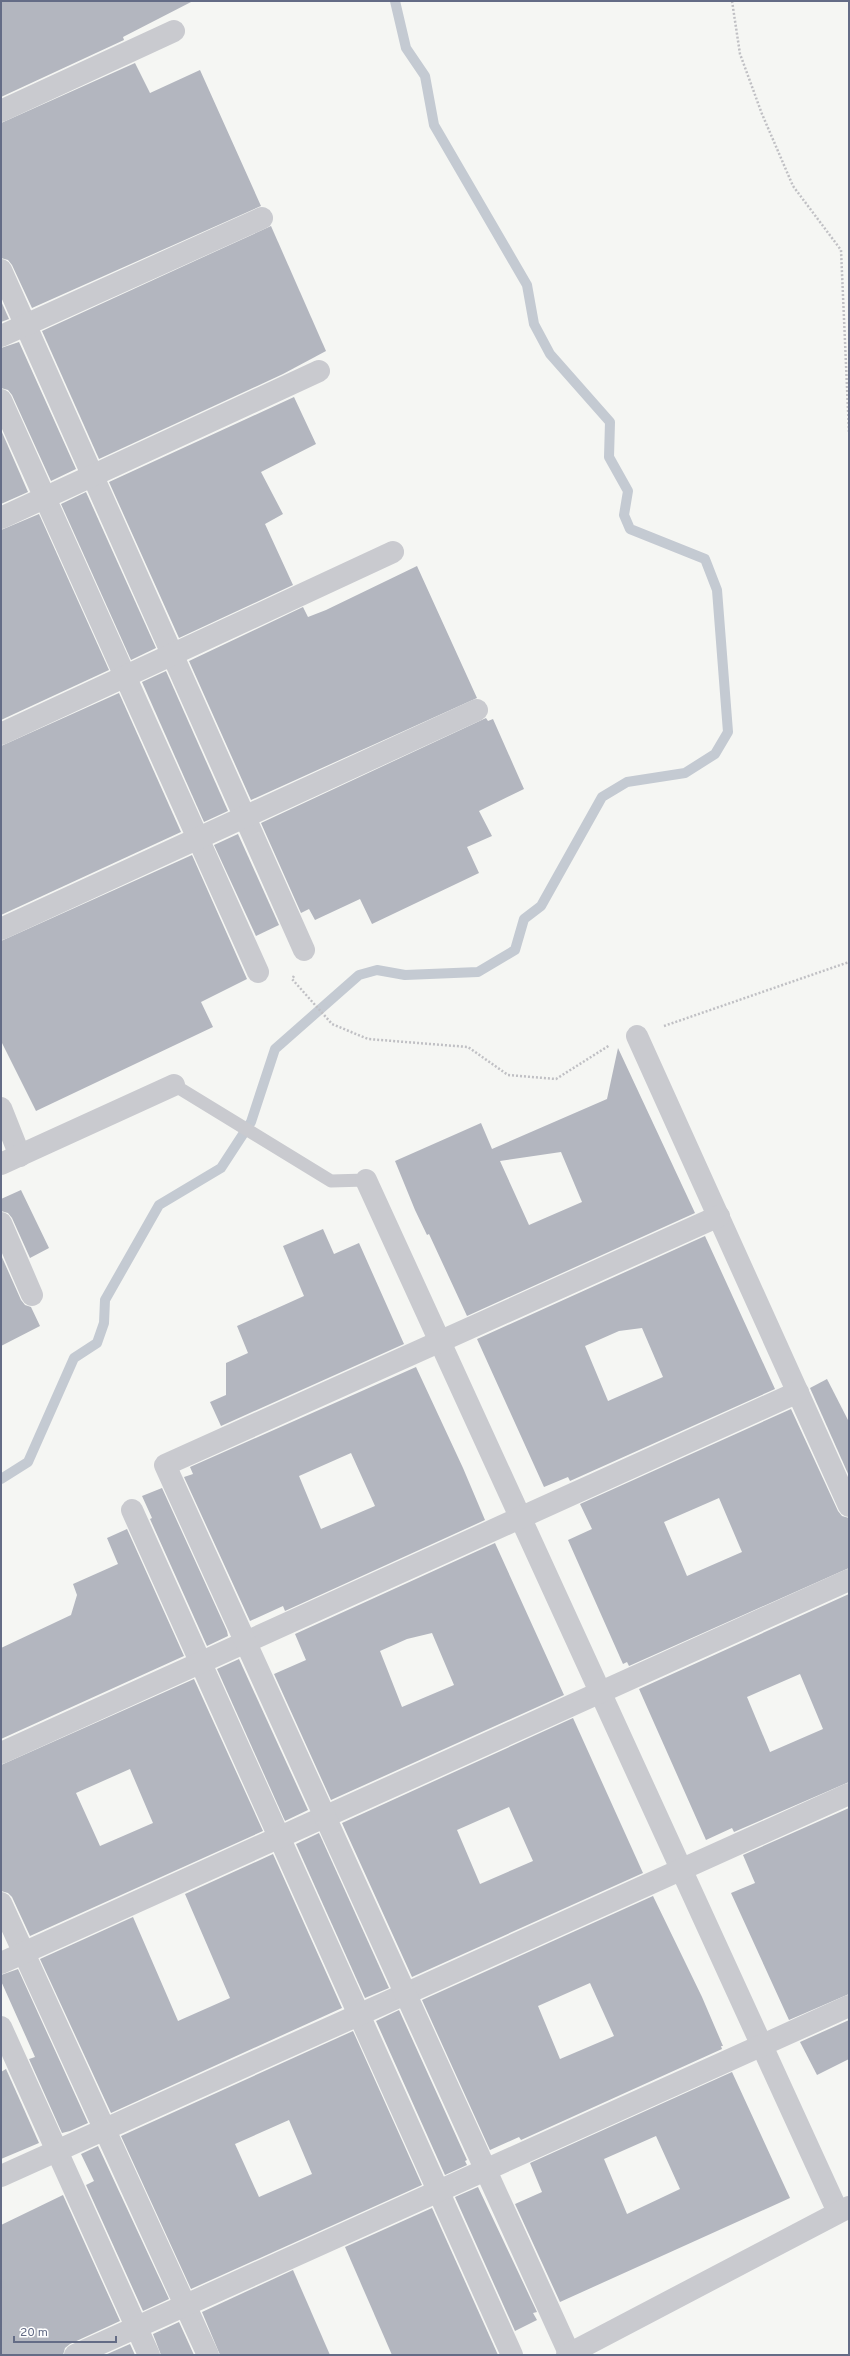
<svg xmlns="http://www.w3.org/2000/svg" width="850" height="2356" font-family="Overpass,sans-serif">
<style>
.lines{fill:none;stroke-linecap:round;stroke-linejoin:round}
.stream{stroke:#c4cad2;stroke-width:10}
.building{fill:#b3b6bf;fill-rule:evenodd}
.path{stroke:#c0c0c4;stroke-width:2.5;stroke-dasharray:2 2;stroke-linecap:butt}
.service{stroke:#c9cacf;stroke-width:13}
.minor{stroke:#c9cacf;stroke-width:22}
.tertiary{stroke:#c9cacf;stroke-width:22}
</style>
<rect width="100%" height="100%" fill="#f5f6f3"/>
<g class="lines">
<polyline class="stream" points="1,1479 28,1462 74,1358 97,1343 104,1323 105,1300 159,1205 221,1168 251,1122 275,1049 359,975 377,970 405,975 478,972 515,950 524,919 541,906 602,797 627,782 685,773 715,754 728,732 717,590 705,559 630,529 624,515 628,491 609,457 610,422 550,354 534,324 527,285 434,125 425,76 406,48 395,1"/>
</g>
<g class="building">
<polygon points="1,1 193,1 123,37 124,40 1,97"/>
<polygon points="135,63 150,93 200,70 261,206 32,308 12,265 8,260 1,258 1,123"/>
<polygon points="271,226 326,351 283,374 99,459 42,331"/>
<polygon points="1,301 9,319 1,322"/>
<polygon points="19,342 76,469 51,481 12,395 8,390 1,388 1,348"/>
<polygon points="294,397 316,444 261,472 283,514 265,524 293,585 179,638 109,482"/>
<polygon points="1,430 28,492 1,504"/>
<polygon points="86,492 156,648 131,660 61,504"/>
<polygon points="39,514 109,670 1,720 1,530"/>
<polygon points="417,566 477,698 251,800 189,661 303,607 308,617 326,610"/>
<polygon points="166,671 228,811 204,822 142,682"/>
<polygon points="119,693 181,832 1,915 1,746"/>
<polygon points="486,718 488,721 493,719 524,789 479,811 492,836 467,847 479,873 372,924 360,899 315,920 309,909 301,913 261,823"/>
<polygon points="238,834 279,925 256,936 214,845"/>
<polygon points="192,855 247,979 201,1002 213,1027 36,1111 1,1041 1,941"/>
<path d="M618,1048l77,165 -228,103 -38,-82 -2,1 -12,-25 -20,-49 86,-38 11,26 115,-50zM561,1152l21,50 -53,23 -29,-64z"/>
<polygon points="21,1190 49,1248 30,1258 12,1218 8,1213 1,1211 1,1199"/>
<polygon points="323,1229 334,1254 359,1243 404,1344 221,1426 210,1402 226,1395 226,1363 248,1353 237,1326 304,1296 283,1246"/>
<path d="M705,1236l70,153 -205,92 -2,-4 -24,10 -67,-148zM642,1328l21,49 -55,24 -23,-55 34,-15z"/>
<polygon points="1,1255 21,1300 25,1305 31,1307 40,1326 1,1346"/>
<path d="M416,1367l47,101 22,52 -200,91 -2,-5 -33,15 -66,-144 9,-3 -3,-7zM351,1453l24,53 -54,23 -22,-53z"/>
<polygon points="827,1379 849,1422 849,1476 810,1388"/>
<path d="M791,1409l47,102 4,5 7,2v50l-220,98 -2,-4 -4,2 -55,-124 24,-11 -12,-25zM719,1498l23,54 -55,24 -23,-54z"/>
<polygon points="162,1488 227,1631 228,1636 207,1646 150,1519 152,1518 142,1496"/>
<polygon points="127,1529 184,1656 1,1739 1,1648 71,1615 77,1595 73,1584 118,1564 107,1538"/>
<path d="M495,1543l69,152 -233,105 -57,-126 32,-14 -11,-26zM432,1633l22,52 -52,22 -22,-56 27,-12z"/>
<path d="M849,1594v188l-115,50 -2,-4 -26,12 -67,-151zM800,1674l23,55 -53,23 -23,-55z"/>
<polygon points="239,1659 308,1810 285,1821 217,1669"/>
<path d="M194,1679l69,152 -233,105 -18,-39 -4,-4 -7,-2v-126zM130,1769l23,54 -53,23 -24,-53z"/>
<path d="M573,1718l70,155 -231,104 -70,-154zM509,1807l24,54 -53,23 -23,-54z"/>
<polygon points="849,1808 849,1994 789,2020 731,1893 755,1883 743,1855"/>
<polygon points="319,1833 389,1988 365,1998 296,1844"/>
<polygon points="273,1854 342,2008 111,2113 40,1959 133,1917 178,2021 230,1998 185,1894"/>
<path d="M653,1896l49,101 21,49h-2l1,3 -201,91 -2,-3 -29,13 -68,-150zM590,1983l24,53 -54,23 -22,-53z"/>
<polygon points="18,1969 88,2123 70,2131 62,2133 29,2059 35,2057 1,1981 1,1975"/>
<polygon points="399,2010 467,2160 465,2161 467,2165 445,2175 376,2021"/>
<polygon points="849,2020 849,2059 817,2075 800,2042"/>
<path d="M353,2031l69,154 -231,104 -70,-153zM289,2120l23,54 -53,23 -24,-53z"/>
<polygon points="6,2069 39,2143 1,2159 1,2072"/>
<path d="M732,2072l58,126 -230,104 -45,-98 27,-12 -12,-29zM656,2136l24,53 -53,25 -23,-55z"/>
<polygon points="98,2146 169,2299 143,2311 86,2185 94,2181 81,2154"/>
<polygon points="478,2187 537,2312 533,2313 537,2320 515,2331 455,2197"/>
<polygon points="63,2195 120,2321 70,2344 65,2348 63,2355 1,2355 1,2225"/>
<polygon points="432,2208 498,2355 392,2355 345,2247"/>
<polygon points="293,2270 330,2355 220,2355 202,2312"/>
<polygon points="179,2322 194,2355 161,2355 153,2334"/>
<polygon points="130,2344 135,2355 105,2355"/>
</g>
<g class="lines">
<g class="path">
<polyline points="732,1 740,54 762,114 793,186 841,250 849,433"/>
<polyline points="294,976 292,979 332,1024 368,1039 468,1047 508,1075 556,1079 610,1045"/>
<polyline points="664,1026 849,962"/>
</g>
<polyline class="service" points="174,1085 331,1181 366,1180"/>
<g class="minor">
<polyline points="1,111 174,31"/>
<polyline points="1,270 304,950"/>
<polyline points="1,336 262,218"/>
<polyline points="1,400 258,972"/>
<polyline points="1,518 319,371"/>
<polyline points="1,734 393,552"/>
<polyline points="1,929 477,710"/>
<polyline points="637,1036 849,1506"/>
<polyline points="1,1108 20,1156"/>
<polyline points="1,1164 174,1085"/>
<polyline points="366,1180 838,2212"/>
<polyline points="1,1223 32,1295"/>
<polyline points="132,1510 512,2355"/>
<polyline points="1,1753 798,1392"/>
<polyline points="1,1903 208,2355"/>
<polyline points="1,1963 849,1580"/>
<polyline points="1,2027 149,2355"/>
<polyline points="1,2176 849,1794"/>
<polyline points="569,2353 165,1465 719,1216"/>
<polyline points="75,2355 849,2006"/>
</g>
<polyline class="tertiary" points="567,2355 849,2207"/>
</g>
<rect width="850" height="2356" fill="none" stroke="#646c86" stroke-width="4"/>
<path d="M14 2336v6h102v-6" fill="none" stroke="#646c86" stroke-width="2"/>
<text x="20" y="2336" font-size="12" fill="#646c86" stroke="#ffffff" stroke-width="3" paint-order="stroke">20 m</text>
</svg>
